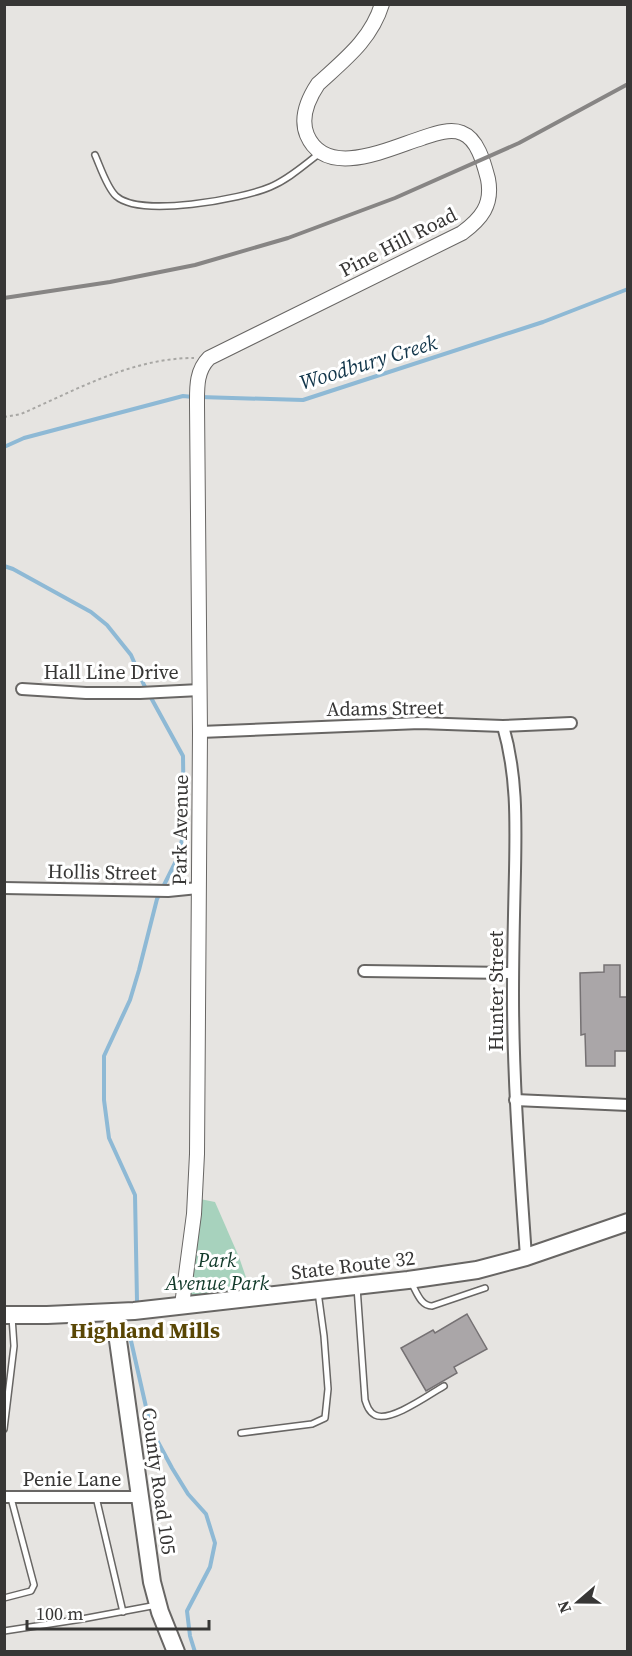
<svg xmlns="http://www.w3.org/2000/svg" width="632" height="1656" viewBox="0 0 632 1656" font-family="'Source Serif 4',serif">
<rect width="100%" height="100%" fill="#e6e4e1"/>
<path fill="#a7d2bd" d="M200,1199l15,3 24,55 12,35 -63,9z"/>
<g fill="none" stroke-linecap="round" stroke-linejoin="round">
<g stroke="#8eb9d5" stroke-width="4">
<path d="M200,397l103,3 240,-78 85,-33"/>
<path d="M4,447l20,-9 159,-42 10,1"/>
<path d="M4,566l9,3 78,43 16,13 24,30 13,30 39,71 1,76 -7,27 -20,40 -18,71 -9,30 -26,56v44l5,38 26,57 2,106"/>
<path d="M129,1332l22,97 21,39 16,26 18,20 9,29 -5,24 -23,44 3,25 5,16"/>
</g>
</g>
<g fill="#aaa6a8" stroke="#757173" stroke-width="1.5">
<path d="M604,965h16v32h7v54h-12v15h-29l-1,-32 -4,1 -1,-62 24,-1z"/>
<path d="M467,1314l20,35 -33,18 3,6 -31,18 -25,-43 32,-18 2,3z"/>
</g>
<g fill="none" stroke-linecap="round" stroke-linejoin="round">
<defs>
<g id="service">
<path d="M95,155c5,11 12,33 21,41 24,22 126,3 154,-9 19,-8 34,-22 50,-34"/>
<path d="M412,1284c5,9 9,22 20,22l53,-18"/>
<path d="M357,1287l8,113c2,6 4,12 10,15 15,8 55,-21 69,-29"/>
<path d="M4,1429l10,-83 -2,-29"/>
<path d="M241,1433l71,-9 13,-6 3,-29 -4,-53 -6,-44"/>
<path d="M96,1497l27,115"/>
<path d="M4,1598l27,-7 3,-6 -23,-87"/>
<path d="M4,1631l78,-12 75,-14"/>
</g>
<g id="minor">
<path d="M22,689l64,4h54l60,-3"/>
<path d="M503,726c14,48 13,95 12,145 -1,41 -2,82 -2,123 0,88 7,176 13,263"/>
<path d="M200,732l220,-9 83,3 68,-3"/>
<path d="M4,888l164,3 30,-3"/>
<path d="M364,971l149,2"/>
<path d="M515,1100l113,5"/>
<path d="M4,1497h136"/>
</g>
<path id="tertiary" d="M182,1305l12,-91 3,-60 3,-422 -3,-327c0,-17 -1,-34 12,-47l253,-125c19,-14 31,-28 26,-54 -4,-15 -10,-40 -26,-46 -12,-5 -28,1 -40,5 -32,10 -96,42 -115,-3 -7,-17 1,-36 11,-51 26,-24 53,-44 64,-80"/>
<g id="secondary">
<path d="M114,1312l38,270 8,30 16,40"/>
<path d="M4,1315h43l87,-4 274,-31 69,-10 49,-13 102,-35"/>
</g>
</defs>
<use href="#service" stroke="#686664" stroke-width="8"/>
<use href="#minor" stroke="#686664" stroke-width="14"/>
<use href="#tertiary" stroke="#686664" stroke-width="16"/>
<use href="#secondary" stroke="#686664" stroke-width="20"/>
<path stroke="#a8a7a4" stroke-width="2" stroke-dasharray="3 3" stroke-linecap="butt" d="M4,417l17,-3c55,-24 111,-56 173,-56"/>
<use href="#service" stroke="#fff" stroke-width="5"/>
<use href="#minor" stroke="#fff" stroke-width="10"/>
<use href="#tertiary" stroke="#fff" stroke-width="14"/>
<use href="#secondary" stroke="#fff" stroke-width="16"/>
<path stroke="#878584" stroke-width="4" d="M4,298l106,-16 85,-17 93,-27 107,-40 124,-55 109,-59"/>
</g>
<g text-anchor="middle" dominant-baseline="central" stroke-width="6" stroke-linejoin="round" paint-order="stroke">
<g font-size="20" fill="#373635" stroke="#fff">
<text transform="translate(398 242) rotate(-27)">Pine Hill Road</text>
<text x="111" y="672">Hall Line Drive</text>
<text transform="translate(385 708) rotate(-1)">Adams Street</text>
<text transform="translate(180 830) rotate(-89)">Park Avenue</text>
<text transform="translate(102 872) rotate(1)">Hollis Street</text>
<text transform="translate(496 991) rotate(-90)">Hunter Street</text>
<text transform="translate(353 1265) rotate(-7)">State Route 32</text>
<text x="72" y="1479">Penie Lane</text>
<text transform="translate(159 1481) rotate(82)">County Road 105</text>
</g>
<g font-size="20" font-style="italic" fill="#103929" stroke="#fff">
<text x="217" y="1260">Park<tspan x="217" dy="23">Avenue Park</tspan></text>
</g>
<g font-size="21" font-style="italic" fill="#11354a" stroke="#fff">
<text transform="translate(368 362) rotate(-17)">Woodbury Creek</text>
</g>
<g font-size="22" font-weight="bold" fill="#594604" stroke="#fff">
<text x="145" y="1330">Highland Mills</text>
</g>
</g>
<rect width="632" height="1656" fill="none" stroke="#373635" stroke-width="12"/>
<g transform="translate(578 1602) rotate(250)" stroke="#ffffff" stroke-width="4.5" paint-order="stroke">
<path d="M0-4.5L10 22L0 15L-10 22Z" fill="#373635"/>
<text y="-9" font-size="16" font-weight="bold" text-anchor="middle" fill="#373635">N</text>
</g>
<path d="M27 1620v9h182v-9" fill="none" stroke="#373635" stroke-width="3"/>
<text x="36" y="1620" font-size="18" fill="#373635" stroke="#ffffff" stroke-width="4.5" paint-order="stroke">100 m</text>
</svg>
